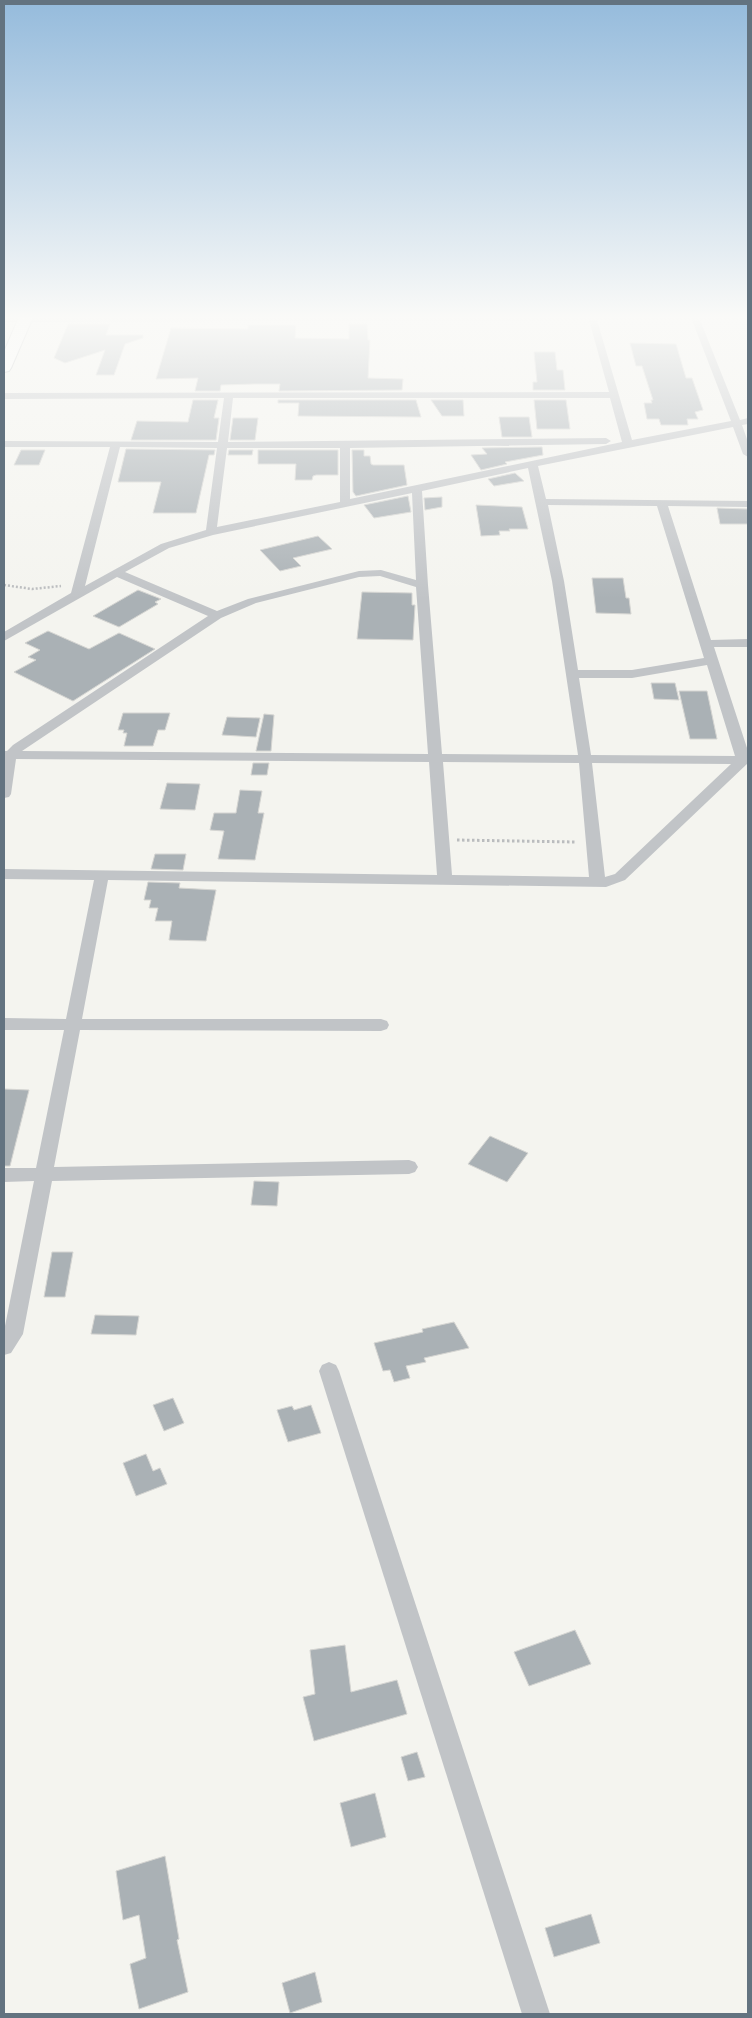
<svg xmlns="http://www.w3.org/2000/svg" width="752" height="2018" viewBox="0 0 752 2018" font-family="'Archivo Narrow',sans-serif">
<rect width="100%" height="100%" fill="#f4f4ef"/>
<g fill="#aab1b5" stroke="#d5d5d2">
<path d="M68,324h42l-4,11h37v3l-18,6 -11,31h-18l9,-25 -40,13 -11,-5z"/>
<path d="M349,324h18l1,16h2l-2,38 35,1 -1,11 -123,1 1,-7h-26l-33,1 -1,6h-25l3,-13 -42,1 15,-51 77,1v-4h48l-1,13 54,1z"/>
<path d="M630,343l46,1 10,34h6l11,32 -8,2 3,7h-11l1,6h-27l-2,-6h-12l-3,-16h8l-1,-3h2l-11,-34h-6z"/>
<path d="M534,352h21l2,18h6l2,20h-32v-8h4z"/>
<path d="M193,400h25l-4,18h5l-3,22h-85l6,-19 51,1z"/>
<path d="M278,400h138l5,17 -123,-1 1,-13h-21z"/>
<path d="M431,400h32l1,16h-22z"/>
<path d="M534,400h32l4,29h-33z"/>
<path d="M499,417h30l3,20h-30z"/>
<path d="M233,418h25l-3,22h-25z"/>
<path d="M542,447l1,8 -38,7 2,2 -26,6 -10,-15 16,-1 -5,-6z"/>
<path d="M126,449l89,1 -1,5h-5l-13,58h-43l8,-31h-43z"/>
<path d="M21,450h24l-6,15h-25z"/>
<path d="M229,450h24l-1,5h-24z"/>
<path d="M258,450h80v25h-22l-3,1 -1,4h-17l1,-16h-38z"/>
<path d="M352,450h12v6h6l1,8 2,1h31l3,20 -51,11 -3,-4z"/>
<path d="M515,473l9,8 -30,5 -6,-7z"/>
<path d="M408,496l3,16 -37,6 -10,-13z"/>
<path d="M442,497v10l-17,3 -1,-12z"/>
<path d="M476,505l46,2 6,22h-19l1,2h-11l1,4 -19,1z"/>
<path d="M717,508l31,1v15h-28z"/>
<path d="M318,536l14,13 -39,9 8,8 -21,5 -20,-21z"/>
<path d="M592,578h31l3,20h3l2,16 -35,-1z"/>
<path d="M138,590l23,9 -6,3 3,2 -39,23 -26,-11z"/>
<path d="M362,592l50,1v12h3l-2,35 -56,-1z"/>
<path d="M48,631l41,18 30,-16 36,16 -82,52 -59,-29 22,-12 -8,-3 12,-7 -15,-7z"/>
<path d="M651,683h24l4,17 -25,-1z"/>
<path d="M679,691h28l10,48h-27z"/>
<path d="M123,713h47l-5,17h-7l-5,16h-29l3,-13h-4l1,-3h-6z"/>
<path d="M264,714l10,1 -3,36h-15z"/>
<path d="M227,717l33,1 -4,19 -34,-2z"/>
<path d="M253,763h16l-2,12h-16z"/>
<path d="M167,783l33,1 -5,26 -35,-1z"/>
<path d="M240,790l22,1 -4,22h6l-9,47 -37,-1 6,-28 -14,-1 4,-17h22z"/>
<path d="M155,854h31l-3,16 -32,-1z"/>
<path d="M148,882l32,1 -1,5 37,2 -10,51 -37,-1 3,-19h-17l3,-13h-9l2,-8h-7z"/>
<path d="M4,1089l25,1 -19,76h-6z"/>
<path d="M490,1136l38,17 -21,29 -39,-18z"/>
<path d="M254,1181l25,1 -2,24 -26,-1z"/>
<path d="M52,1252h21l-8,45h-21z"/>
<path d="M95,1315l44,1 -3,19 -45,-1z"/>
<path d="M454,1322l15,26 -45,10 2,4 -20,4 4,12 -16,4 -4,-12 -7,1 -9,-28 49,-11 -1,-3z"/>
<path d="M173,1398l11,25 -20,8 -11,-26z"/>
<path d="M311,1405l10,28 -33,9 -11,-32 15,-4 2,4z"/>
<path d="M146,1454l7,17 7,-3 7,16 -31,12 -13,-33z"/>
<path d="M575,1630l16,34 -62,22 -15,-34z"/>
<path d="M345,1645l6,47 46,-12 10,34 -93,27 -11,-44 12,-3 -5,-44z"/>
<path d="M417,1752l8,25 -17,4 -7,-24z"/>
<path d="M375,1793l11,44 -35,10 -11,-44z"/>
<path d="M165,1856l14,83 -2,1 11,52 -49,17 -9,-45 16,-6 -7,-43 -16,5 -7,-49z"/>
<path d="M591,1914l9,29 -46,14 -9,-29z"/>
<path d="M315,1972l7,30 -32,11 -8,-30z"/>
</g>
<g fill="none" stroke-linecap="round" stroke-linejoin="round">
<defs>
<path id="primary" d="M19,317h14l-22,51 -2,3 -5,1v-20z"/>
</defs>
<use href="#primary" stroke="#b4b7bb" stroke-width="2"/>
<path stroke="#babcbe" stroke-width="2.5" stroke-dasharray="2 2" stroke-linecap="butt" d="M4,585l28,4 29,-3"/>
<path stroke="#babcbe" stroke-width="3" stroke-dasharray="2.5 2.5" stroke-linecap="butt" d="M457,840l119,2"/>
<g fill="#c1c4c7" fill-rule="evenodd">
<path d="M4,317h744v3h-48l40,100 8,-2v6l-6,1 6,17v15l-5,-3 -10,-27 -195,39 8,33 202,2v6l-80,-1 43,134 37,-1v8h-34l34,104v12l-123,117 -19,7 -498,-7 -26,139h299l6,2 2,4 -2,4 -6,2 -301,-1 -26,137 355,-7 6,2 3,5 -3,5 -6,2 -357,7 -29,153 -12,19 -7,2v-24l30,-150 -30,1v-14h32l28,-138h-60v-12l62,1 28,-139 -90,-1v-10l433,6 -8,-113 -413,-3 -5,35 -2,3 -5,1v-47h3l6,-6 195,-129 -91,-39 -113,64v-9l67,-39 39,-146h-106v-6l214,1 6,-44 -220,1v-6l605,-1 -20,-72 -585,2zM597,320h95l39,101 -99,19zM233,398h377l12,44 -272,57v-51l256,-4 5,-3 -5,-3 -378,4zM120,447l97,1 -11,82 -45,14 -76,42zM227,448h113v54l-123,25zM528,468l24,113 26,174 -136,-1 -14,-169 -6,-94zM412,493l4,87 -35,-10 -22,1 -111,28 -31,12 -92,-39 44,-24 44,-13zM548,505l109,1 47,152 -72,12h-54l-14,-89zM380,576l36,11 12,167 -406,-3 199,-133 35,-15 103,-26zM707,665l28,91 -144,-1 -12,-77h53zM443,762l136,1 10,114 -137,-2zM592,763l139,1 -116,110 -10,3z"/>
<path d="M329,1362l7,3 3,6 211,643h-28l-203,-643 3,-6z"/>
</g>
<use href="#primary" fill="#fff" fill-rule="evenodd"/>
</g>
<linearGradient id="sky" x2="0" y2="1"><stop stop-color="#95bbdc"/><stop offset="0.53" stop-color="#fafaf8"/><stop offset="1" stop-color="#fafaf8" stop-opacity="0"/></linearGradient>
<rect width="752" height="599" fill="url(#sky)"/>
<rect width="752" height="2018" fill="none" stroke="#637380" stroke-width="10"/>
</svg>
